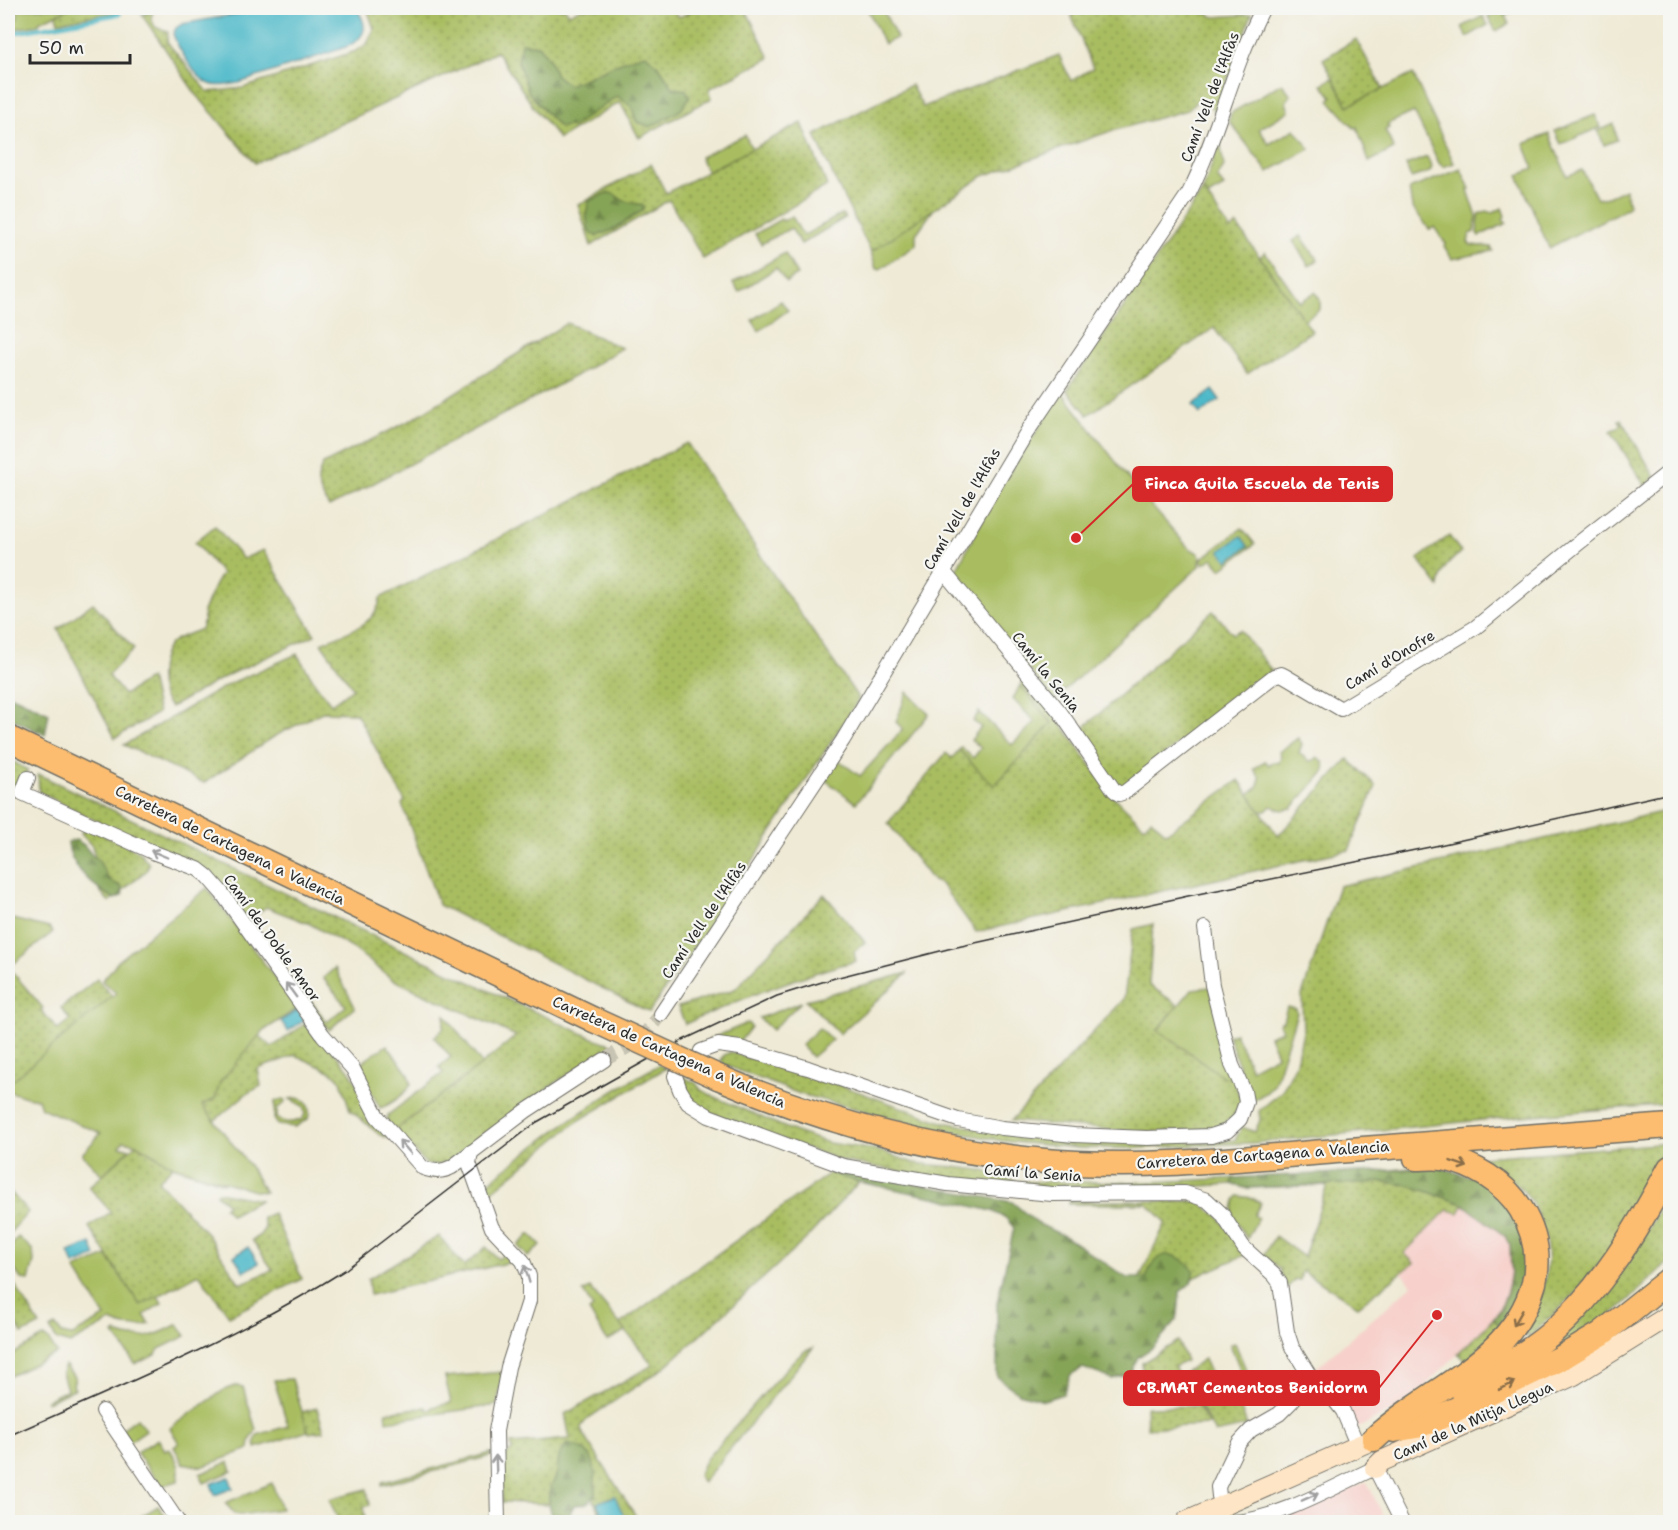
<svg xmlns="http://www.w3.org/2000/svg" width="1678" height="1530" viewBox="0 0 1678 1530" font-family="'Shantell Sans',sans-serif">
<defs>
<pattern id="grass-dots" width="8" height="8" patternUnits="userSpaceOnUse" patternTransform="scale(1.5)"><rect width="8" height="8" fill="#a9bd61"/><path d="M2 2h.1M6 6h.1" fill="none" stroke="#8a9a50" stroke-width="1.8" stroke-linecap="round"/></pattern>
<pattern id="forest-firs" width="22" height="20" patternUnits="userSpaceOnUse" patternTransform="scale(1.5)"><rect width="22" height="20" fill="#86a457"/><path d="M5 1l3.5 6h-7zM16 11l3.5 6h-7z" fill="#6e8648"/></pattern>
</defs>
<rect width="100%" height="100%" fill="#f6f6f2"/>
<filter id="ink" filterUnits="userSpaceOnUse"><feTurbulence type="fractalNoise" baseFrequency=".0167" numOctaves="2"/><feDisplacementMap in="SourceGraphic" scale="12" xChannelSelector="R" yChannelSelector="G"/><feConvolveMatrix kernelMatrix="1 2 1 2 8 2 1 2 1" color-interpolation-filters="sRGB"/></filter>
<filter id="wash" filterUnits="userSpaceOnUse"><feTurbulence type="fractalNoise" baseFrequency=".008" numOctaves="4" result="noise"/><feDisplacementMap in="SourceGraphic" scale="24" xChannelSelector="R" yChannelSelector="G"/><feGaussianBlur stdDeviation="1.35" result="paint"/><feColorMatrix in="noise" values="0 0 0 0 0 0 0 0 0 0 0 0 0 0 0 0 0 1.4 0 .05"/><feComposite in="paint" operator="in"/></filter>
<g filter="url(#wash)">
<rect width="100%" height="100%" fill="#efead5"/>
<g fill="#f7d0cb">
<path d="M1463,1204l30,22 13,11 4,9 1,27 -4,20 -7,18 -13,15 -74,71 -23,15 -32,16 -10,-18 -35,-39 99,-86 -10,-12 12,-10 -10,-9 43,-44z"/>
<path d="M1367,1482l19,40h-101l3,-5z"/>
</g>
<g fill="url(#grass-dots)" stroke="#6a7446" stroke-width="1.5">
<path d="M70,8h55l2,2 -69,12 -2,-8z"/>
<path d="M367,8h198l4,6 12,-6h93l5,9 18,-9h48l25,50 -61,31 3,9 -73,40 -19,-36 -61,37 -27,-34 -35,-53 -242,111 -60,-70 -53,-78 11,-4 -2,7 4,9 13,5 -1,10 41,50 35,-4 113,-37 11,-7 7,-15z"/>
<path d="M1084,8h108l23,9 37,-3 -36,97 -17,-12 -12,11 -82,23 -122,43 -112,76 -35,-70 -21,-47 96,-50 12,22 136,-52 12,26 22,-13 -22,-53z"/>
<path d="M1356,39l27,50 -35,17 -25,-47z"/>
<path d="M802,123l25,63 -124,73 -34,-59 -78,46 -13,-41 73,-41 15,29z"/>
<path d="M1203,190l27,40 7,-5 75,106 -65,43 -33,-46 -126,87 -21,-25z"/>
<path d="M567,323l55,25 -43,26 -250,133c-10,-18 -16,-23 -6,-43l88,-44z"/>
<path d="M1621,419l34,58 -10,9 -34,-55 11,-6 -3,-5z"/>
<path d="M687,443l81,124 91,132 -130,198 -80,115 -210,-107 -37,-101 3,-3 -49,-88 -34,-1 -47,24 -71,47 -80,-38 105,-61 68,-30 18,29 16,21 22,-16 -32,-45c22,-10 57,-17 59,-45z"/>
<path d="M215,526l28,33 20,-9 52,85 -87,40 -57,32c-16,-12 -14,-50 0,-64 7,-6 21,-10 30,-14l3,-9 -1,-9c6,-11 11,-29 19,-37l-27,-32z"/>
<path d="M1449,536l12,16c-14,12 -19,16 -22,35l-21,-28z"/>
<path d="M93,603l41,46 -26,26 16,20 26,-17 8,35 -43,25 -57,-109z"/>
<path d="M1213,611l20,23 7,-4 32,41 -152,118 -41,-57z"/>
<path d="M1026,678l19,23 68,95 31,30 7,-7 15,14 73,-53 39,56 70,-77 28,27 -27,64 -373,82 -35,-48 -8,-3 -45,-58 58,-70 6,5 7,-8 35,35 58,-62 -32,-38z"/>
<path d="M8,759l20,11 -13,22 -7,-7z"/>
<path d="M38,774l410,198 140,64 25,9 -61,40 -105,77 -8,3h-12l-32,-35 87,-66 34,-28 -124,-57 -38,-30 -44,-25 -44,-17 -20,15 -28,-40 -179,-90z"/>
<path d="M1670,810v294l-148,12 -269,27 -119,5h-54l-77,-7 -85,-16 -118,-31 -76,-29 -3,-5 2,-4 7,-4 104,31 105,38 36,7 220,14 40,-2 7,-13 13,5 5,-12 -1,-9 23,-20 13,-25 8,-34 -1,-37 37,-109z"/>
<path d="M85,827l54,24 10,13 -3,7 -37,31 -28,-34 14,-12 -3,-10 -11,-12z"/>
<path d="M824,894l41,48 -11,10 2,9c-59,15 -115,38 -171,63l-7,-17 57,-18z"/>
<path d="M192,901l53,38 53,69 -35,23 -3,5 12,11 36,-25 41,48 39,68 -8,-3 -30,-25 -9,-29 -9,-9 -37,-17 -37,14 3,17 -15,8 -32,27 -15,-19 -73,-147z"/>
<path d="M1153,924l-4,61 29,20 -20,25 75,47 8,23 -3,10 -7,9 -12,7 -24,4 -34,2 -36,-1 -114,-10 113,-122 9,-70z"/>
<path d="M9,968l34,40 -2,2 17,20 12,-10 -9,-12 36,-29 16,18 -56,45 -24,56 -25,-7v-122z"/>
<path d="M908,973l-69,61 -33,-34 12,-3z"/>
<path d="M659,1065l7,3 -91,55 -86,71 -3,-10c55,-44 110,-86 173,-119z"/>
<path d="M681,1076l15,7 5,7 16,8 81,35 31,10 48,7 37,13 67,7 38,12h131l206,-9 78,-7 75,38 10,100 -52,58 -9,-9c29,-27 49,-40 53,-83 1,-10 2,-22 -4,-31 -10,-14 -30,-25 -43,-35l-5,9 -12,-3 -43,43 10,10 -56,43 -56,-35 -2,9 -5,-1 -8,9 -8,-20 -16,-12 12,-20 29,21 23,-72 -82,3 -13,-4 -75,5h-94l-120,-10 -101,-18 -129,-46 -26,-20z"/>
<path d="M224,1134l25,31 -25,18 -51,-17 -15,15 48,51 34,52 33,-14 -21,-30 8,-5 5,-7 -3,-10 11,-5 29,66 -73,37 -30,-42 -59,32 -51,-79 22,-15 -22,-25 47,-43 33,20z"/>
<path d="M1669,1143l-51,96 -42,54 -48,45 -2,-4c17,-43 32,-75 12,-119 -6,-13 -10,-21 -21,-30 -9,-9 -31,-19 -35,-28z"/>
<path d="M830,1173l29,9 -54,58 -141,128 -77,51 -6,8 1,5 57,89 -36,1 -11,-26 -43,8 -47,-2 -1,-46 11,-5 -1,-7 59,-5 -5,-25 88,-49 -33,-41z"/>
<path d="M8,1189l20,23 -20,23z"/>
<path d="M1670,1190v71l-50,47 -41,31 -36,14 40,-36 47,-57z"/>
<path d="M218,1192l42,8 -29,15 -7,-8 4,-3 -12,-10z"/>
<path d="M1069,1201h129l21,16 26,38 -85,38 -21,-14 27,-57 -19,-18h-78z"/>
<path d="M439,1236l25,30 22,-19 12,12 8,-6 9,8 -145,34 -2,-16z"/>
<path d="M14,1284l26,41 -18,9 -9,-15 -5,2v-33z"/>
<path d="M1178,1341l8,20 -12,6 4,7 -35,2 -1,-13z"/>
<path d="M1204,1359l20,47 14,-6 9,26 -32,7 -33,-59z"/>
<path d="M1198,1406l11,19 -62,3 -1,-21z"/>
<path d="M317,1408l7,23 -15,2 -7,-21z"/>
<path d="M367,1489l3,16 -7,2 3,15h-27l-10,-23z"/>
</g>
<g fill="url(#forest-firs)" stroke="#586841" stroke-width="1.5">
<path d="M521,43l17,2 11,14 7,16 12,10c27,-9 50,-25 78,-31l14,14 13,20 13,2 4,7 -9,13 -31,17 -14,-6 -4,-14 -15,-11 -44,30 -14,1 -30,-34 -11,-31z"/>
<path d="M607,193c8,0 9,3 15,7 6,3 15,3 22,6l-2,5 -28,18 -17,7 -8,-5 -3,-16 3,-14z"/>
<path d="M8,694l41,19 -4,22 -37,-18z"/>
<path d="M76,840l8,5 8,10 7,6 10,19 13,7 1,8 -8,4c-20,-11 -46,-32 -47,-57z"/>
<path d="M1434,1166l45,13 30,25 16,26 3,46 -25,52 -10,-9 7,-8 7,-18 4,-20 -1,-27 -4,-9 -43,-33 -55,-19 -22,-3 -141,6 -13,-4 1,-6 169,-8z"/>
<path d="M836,1169l176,33 25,21 31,15 59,40h19c12,-29 26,-30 48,-8l-3,13 -11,9 -2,23 -3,7 -23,26 -14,9 -8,17 -18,5 -29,-11 -12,6 -8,20 -19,6 -25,-7 -22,-16v-74l17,-75 -8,-10 -14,-7 -54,-13 -79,-16 -29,-9z"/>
<path d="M567,1444c33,7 27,24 28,52l-9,8 -12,1 -6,13 -13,4c-5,-9 -8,-23 -5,-33 1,-4 5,-8 6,-13 4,-13 -1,-20 11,-32z"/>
</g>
<g fill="#a9bd61" stroke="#6a7446" stroke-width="1.5">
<path d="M35,8h35l-31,14v3l-31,5v-11l10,-1 -1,-7z"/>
<path d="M867,8h15l15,30 -13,6z"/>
<path d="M1499,8h13l2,3 -9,5 4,8 -13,7 -8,-14 13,-5z"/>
<path d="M1483,16l5,9 -21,12 -5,-10z"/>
<path d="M1413,74l41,89 -11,4 -4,-4 -25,-51 -27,12 2,4 -4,2 9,19 -25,13 -12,-35 -3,1 -25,-28 3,-3 -10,-13 11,-6 15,28z"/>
<path d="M1282,83l9,12 -5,7 3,9 -30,18 10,15 26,-15 15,20 -42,23 -39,-51 2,-8z"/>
<path d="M1595,115l6,12 -40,17 -6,-13z"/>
<path d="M1614,124l3,16 -13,5 -6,-14z"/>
<path d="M1549,134l18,42 15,-6 15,29 11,-2 17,-8 4,16 -2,3 -78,40 -31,-73 16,-6 -10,-25z"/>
<path d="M745,135l7,14 -45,22 -7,-14z"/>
<path d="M1220,141l4,26 -7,10 7,10 -16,9 -5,-6z"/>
<path d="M1427,157l5,10 -2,5 -19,6 -5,-13z"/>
<path d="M1461,169l9,20 -2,1 9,27 -3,15 -4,2 -2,8 3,3 20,2 2,4 -41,8 -8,-13 2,-2 -12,-17 -4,3 -18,-23 -3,-18z"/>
<path d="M1502,208l3,8 -2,4 4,3 -28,13 -2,-3 2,-19 8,-3 6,2z"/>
<path d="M934,209l-18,25v11l-36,24h-4l-5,-17z"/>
<path d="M842,214l3,4 -44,26 -10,-16 -30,16 -6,-10 26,-15 2,2 9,-5 11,20z"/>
<path d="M1301,236l17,24 -9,6 -16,-25z"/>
<path d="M1265,252l35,50 15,-10 5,7v10l-16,11 -44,-63z"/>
<path d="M785,253l12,22 -11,7 -10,-14 -37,24 -6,-9z"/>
<path d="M781,301l7,9 -29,21 -7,-11z"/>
<path d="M1062,392l77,100 49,55 10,6 3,6 41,-31 13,16 -34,25 -8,-11 -9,6 -3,-4 -2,2 2,3 -147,135 -101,-124 44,-84z"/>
<path d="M1020,685l32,38 -58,63 -35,-36 2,-3 12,11 8,-10 -10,-8 10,-13 -8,-6 6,-9 33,33 23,-23 -22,-23z"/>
<path d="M907,692l22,22 -73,89 -32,-24 13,-20 23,17 43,-47 -7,-7z"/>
<path d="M1298,738l4,6 -3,9 10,8 5,-1 3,-3 7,6 1,8 -33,37 -10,2 -11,-4 -5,5h-6l-11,-17 8,-6 3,-10 -6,-9 11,-8 4,4 5,-3 5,1 2,-7 -2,-4z"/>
<path d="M207,888l91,120 -35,23 -43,51 -5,17 -13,6 47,60 16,27 -11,-1 -81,-25 -37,-22 -12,-3 -4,5 10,3 -28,26 -20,-21 19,-21 -60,-25 -3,-9 -12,-2 -18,-6v-7l108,-91 -14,-12 18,-22z"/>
<path d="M8,918l41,10 4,4 -40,32 -5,-11z"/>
<path d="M335,968l20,39 -26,23 -3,-5 -4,4 -18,-26 5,-5 18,24 19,-16 -23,-28z"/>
<path d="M1210,987l23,90 -8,1 -67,-48 34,-41z"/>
<path d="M801,1002l-29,28 -13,-12z"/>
<path d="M1287,1007l9,2 1,4 -23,72 -7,7 -13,8 -8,-14 -18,-51 7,-2 16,36 26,-14 -8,-19 13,-5 -3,-8 4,-2z"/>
<path d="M445,1015l37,49 -87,66 -8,-9 1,-6 55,-42 -4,-6 12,-10 -17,-20 9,-8z"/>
<path d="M748,1023l3,4 -13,17 -28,-5z"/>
<path d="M819,1028l13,12 -20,17 -11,-12z"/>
<path d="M387,1045l22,30 2,8c-3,10 -21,22 -31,25l-23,-42z"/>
<path d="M296,1098c12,1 15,11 12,21l-13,8 -17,-2 -4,-6 1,-18 9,-2 1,4 -8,6v9c8,6 17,5 25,1l3,-5 -2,-8 -13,-7z"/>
<path d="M1238,1196l14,2 9,5 -7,12 4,3 -11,21 -15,-25 3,-14z"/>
<path d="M530,1234l11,11 -13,12 -10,-11z"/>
<path d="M18,1237l15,13 1,12 -5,18 -8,-1c-13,-20 -20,-21 -3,-42z"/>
<path d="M107,1256l33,49 18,-9 4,7 -18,12 6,9c-15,4 -25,4 -39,-3l-41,23 -13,-4 -7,-11 6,-3 6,8 9,2 34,-19 -30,-48z"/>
<path d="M590,1288l36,43 -19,10 -18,-30 4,-3 -10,-16z"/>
<path d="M178,1324l8,12 -27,13 -3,6 -21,9 -21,-30 2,-1c24,9 41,3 62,-9z"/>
<path d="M43,1337l5,2 9,14 -49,24v-20z"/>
<path d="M1235,1343l17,41 -5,2 -17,-42z"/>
<path d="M813,1348l-110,134 -5,-6 8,-17 84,-95 15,-13z"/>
<path d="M65,1365l10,13 -2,7 2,4 -28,13 -1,-2 21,-10 -5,-17z"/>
<path d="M503,1372l-6,33 -110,16 -1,-9 40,-5 1,3 5,-1v-2l19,-4 -6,-26z"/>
<path d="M292,1379l16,52 -52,17 -1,-6 2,-7 31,-9 -14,-46z"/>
<path d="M235,1386l8,1 13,43 -6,11 -1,8 -47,18 -19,-4 -9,-16 5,-4 -9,-15 54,-38z"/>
<path d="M137,1418l9,12 -17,12 -7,-13z"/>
<path d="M158,1439l7,11 4,-2c8,12 12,18 9,33l-17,5 -25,-34z"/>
<path d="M491,1453v3l-109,29v-3z"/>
<path d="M229,1462l3,9 -28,12 -4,-9z"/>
<path d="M272,1483l9,26 -41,6 -5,-1 -10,-11z"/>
<path d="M158,1506l11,16h-37z"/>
</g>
<g fill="#4db9c9" stroke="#3c727a" stroke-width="1.5">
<path d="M270,8h86c13,18 11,29 -10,39l-107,36c-8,1 -20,5 -29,1 -14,-5 -32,-36 -37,-50l3,-6 6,-4z"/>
<path d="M1213,390l7,10 -20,14 -7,-9z"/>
<path d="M1241,536l7,10 -20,15 -8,-10z"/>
<path d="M298,1010l7,10 -17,11 -7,-10z"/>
<path d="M91,1243l5,13 -22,9 -5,-13z"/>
<path d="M248,1247l11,16 -15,9 -10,-16z"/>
<path d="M229,1477l4,11 -18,7 -4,-11z"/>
<path d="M615,1496l11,26h-20l-9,-19z"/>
</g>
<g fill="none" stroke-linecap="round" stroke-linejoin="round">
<g stroke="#4db9c9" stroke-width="4">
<path d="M139,11l18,-3"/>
<path d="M8,34l112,-20"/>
</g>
</g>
</g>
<g filter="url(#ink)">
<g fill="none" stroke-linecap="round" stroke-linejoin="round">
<path stroke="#c8c4b3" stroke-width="14" stroke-dasharray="14 7" stroke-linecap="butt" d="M604,1060l36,-20 21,-26"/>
<defs>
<g id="street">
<path d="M944,572l116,140 54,78 5,4 6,-2 149,-116 7,-2 4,2 56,33 135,-82 104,-85 90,-71"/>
<path d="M28,778l-6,15 133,60 43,16 9,7 15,17 101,142 30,34 24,47 46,52c11,4 19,4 29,-1l74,-56 78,-51"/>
<path d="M661,1014l182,-274 184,-308 162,-239c30,-60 43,-126 74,-185"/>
<path d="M701,1051l17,-6 22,3 68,20 150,52 44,8 72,7 73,3 64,-2 16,-5 13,-12 6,-17 -2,-11 -12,-26 -20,-80 -7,-57"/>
<path d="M675,1076l5,14 8,13 21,13 134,50 105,18 104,10 133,-1 22,7 15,14 22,34 30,27 6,8 7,49 5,15 19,31 21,19 11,14 15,36"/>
<path d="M471,1152l-2,11 23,65 31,33 6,15v25l-21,66 -12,64 2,91"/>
<path d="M103,1411l75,111"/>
<path d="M1224,1506l-5,-10 -1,-9 21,-44 12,-13 28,-16 13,-13 19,-23"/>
<path d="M1235,1522c46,-4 98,-35 140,-54l27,54"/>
</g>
<g id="secondary">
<path d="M1375,1468l7,-7 192,-86 96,-60"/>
<path d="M1186,1522l188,-83"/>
</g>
<g id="highway">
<path d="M8,738l586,282"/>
<path d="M718,1077c104,44 214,74 327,84 97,8 195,-2 291,-10 112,-8 223,-17 334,-25"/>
<path d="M1463,1391c29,-18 60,-34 86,-56 53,-45 88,-106 121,-167"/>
<path d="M1394,1430l22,-4 18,-6 127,-62 40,-24 69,-55"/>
<path d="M1374,1439c54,-51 139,-77 160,-156 6,-26 1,-51 -13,-74 -16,-26 -47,-45 -78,-51 -8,-1 -18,0 -27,0"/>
</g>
</defs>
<use href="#street" stroke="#706e66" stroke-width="16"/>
<use href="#secondary" stroke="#706e66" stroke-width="22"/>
<use href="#highway" stroke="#706e66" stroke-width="27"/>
<use href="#street" stroke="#fff" stroke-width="14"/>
<use href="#secondary" stroke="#fee5c5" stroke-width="20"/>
<use href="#highway" stroke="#fcbd6f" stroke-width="24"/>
<path stroke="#2b2b2b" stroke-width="1.5" d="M8,1436c115,-51 230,-98 337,-166l192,-148 144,-81 96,-45 58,-18 113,-29 240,-53 247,-50 235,-53"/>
<defs>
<path id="highway-bridge" d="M594,1020l124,57"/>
</defs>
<use href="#highway-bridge" stroke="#706e66" stroke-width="27" stroke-linecap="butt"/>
<use href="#highway-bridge" stroke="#fcbd6f" stroke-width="24"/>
</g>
<defs><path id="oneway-shaft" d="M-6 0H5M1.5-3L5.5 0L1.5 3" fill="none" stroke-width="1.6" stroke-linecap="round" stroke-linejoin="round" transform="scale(1.5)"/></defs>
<g stroke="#a0a0a0">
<use href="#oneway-shaft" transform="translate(159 854) rotate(-157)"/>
<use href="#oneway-shaft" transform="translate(291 990) rotate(-126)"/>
<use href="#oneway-shaft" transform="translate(405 1147) rotate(-131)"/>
<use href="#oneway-shaft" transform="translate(527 1274) rotate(-106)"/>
<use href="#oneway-shaft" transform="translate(496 1464) rotate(-92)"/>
<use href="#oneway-shaft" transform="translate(1310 1497) rotate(-24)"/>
</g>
<g stroke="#896d4a">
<use href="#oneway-shaft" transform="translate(1459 1164) rotate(19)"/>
<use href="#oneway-shaft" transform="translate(1518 1318) rotate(120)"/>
<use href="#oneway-shaft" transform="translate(1507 1386) rotate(-26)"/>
</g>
</g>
<g text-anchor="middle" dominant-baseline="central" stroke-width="4.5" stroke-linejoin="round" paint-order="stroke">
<g font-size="15" fill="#2b2b2b" stroke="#f6f6f2">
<text transform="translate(1210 97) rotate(-69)">Camí Vell de l'Alfàs</text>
<text transform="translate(962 509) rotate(-60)">Camí Vell de l'Alfàs</text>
<text transform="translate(1390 660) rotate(-31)">Camí d'Onofre</text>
<text transform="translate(1046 672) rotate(51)">Camí la Senia</text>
<text transform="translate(230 845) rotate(26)">Carretera de Cartagena a Valencia</text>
<text transform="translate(704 920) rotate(-56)">Camí Vell de l'Alfàs</text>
<text transform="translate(272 938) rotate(54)">Camí del Doble Amor</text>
<text transform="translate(669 1052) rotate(24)">Carretera de Cartagena a Valencia</text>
<text transform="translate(1263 1155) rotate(-4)">Carretera de Cartagena a Valencia</text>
<text transform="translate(1033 1173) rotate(4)">Camí la Senia</text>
<text transform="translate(1473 1421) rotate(-24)">Camí de la Mitja Llegua</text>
</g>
</g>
<path fill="none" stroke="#d62828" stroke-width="2" d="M1076 538L1133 484M1437 1315L1379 1388"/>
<g fill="#d62828" stroke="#f6f6f2" stroke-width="2">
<circle cx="1076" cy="538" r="6"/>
<circle cx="1437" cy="1315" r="6"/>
</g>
<g fill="#d62828" stroke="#d62828" stroke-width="2">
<rect x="1133" y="467" width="259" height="34" rx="6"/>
<rect x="1124" y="1371" width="255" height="34" rx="6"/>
</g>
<g font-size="16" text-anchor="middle" font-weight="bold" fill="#fff">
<text x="1262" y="489">Finca Guila Escuela de Tenis</text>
<text x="1252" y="1393">CB.MAT Cementos Benidorm</text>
</g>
<rect width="1678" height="1530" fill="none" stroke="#f6f6f2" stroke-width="30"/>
<path d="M30 54v9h100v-9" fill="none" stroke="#2b2b2b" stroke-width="3"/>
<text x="39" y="54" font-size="18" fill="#2b2b2b" stroke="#f6f6f2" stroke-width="4.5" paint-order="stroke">50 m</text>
</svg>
